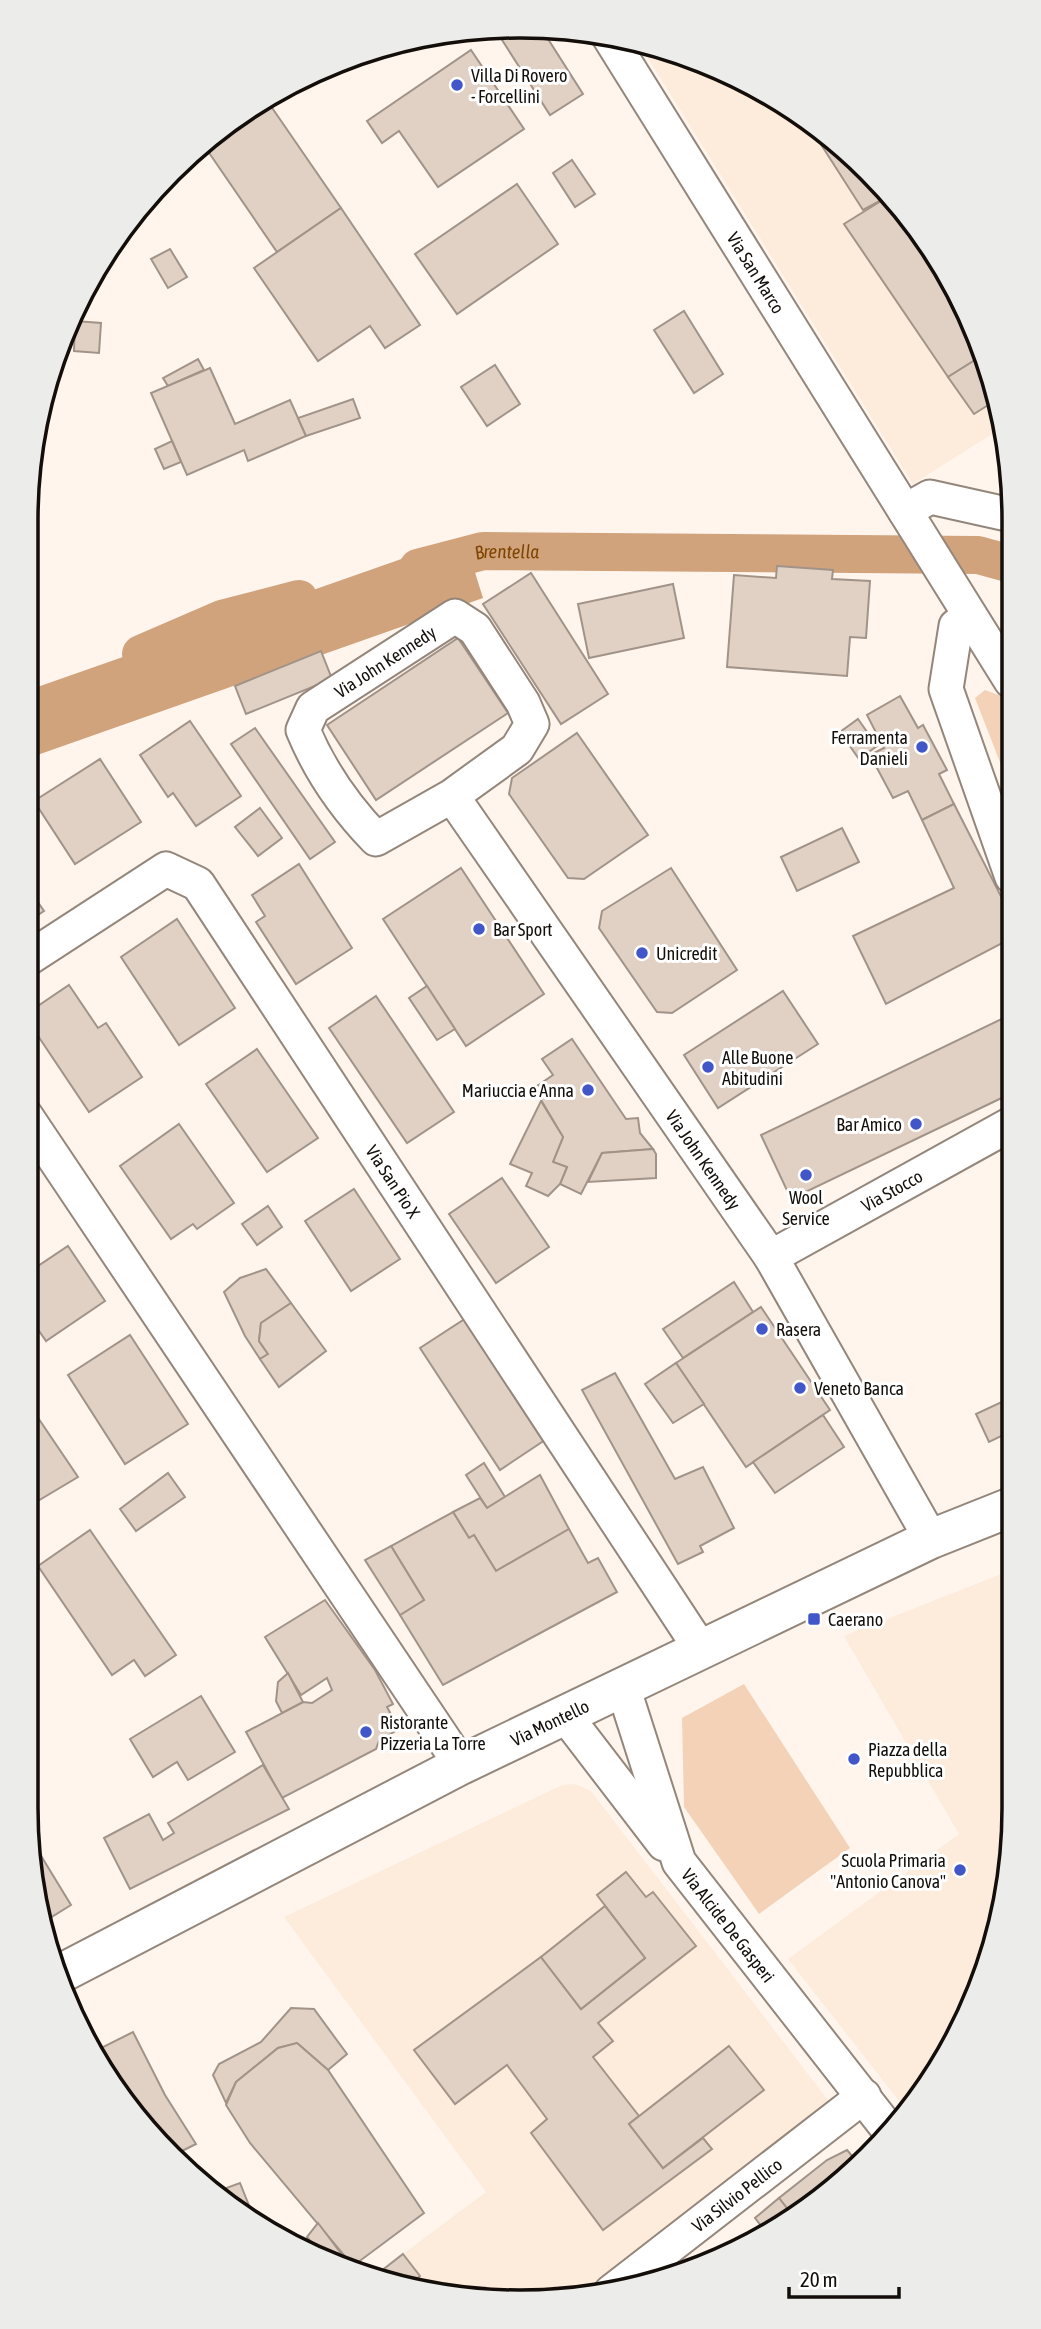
<svg xmlns="http://www.w3.org/2000/svg" width="1041" height="2329" viewBox="0 0 1041 2329" font-family="'Asap Condensed',sans-serif">
<rect width="100%" height="100%" fill="#fff5ed"/>
<g fill="#fdebdc">
<path d="M638,42l71,22 112,64 91,91 65,112 26,96 -90,57z"/>
<path d="M1014,1569l1,240 -10,96 -28,92 -70,114 -119,-152 171,-125 -115,-198z"/>
<path d="M575,1784l16,7 240,313 -245,194 -162,-5 -17,-6 13,-11 -17,-22 83,-62 -202,-275 278,-132z"/>
</g>
<g fill="#f3d2b8">
<path d="M985,690l19,7 7,12 1,84 -37,-95z"/>
<path d="M744,1684l106,164 -91,66 -75,-107 -2,-89z"/>
</g>
<path fill="#d1a37d" d="M464,537l19,61 -457,161v-68z"/>
<g fill="none" stroke-linecap="round" stroke-linejoin="round">
<g stroke="#d1a37d" stroke-width="38">
<path id="s1" d="M418,568l65,-17 495,4 33,9"/>
<path d="M141,654l81,-35 77,-20"/>
</g>
</g>
<g fill="#e1d1c5" stroke="#a29388" stroke-width="2">
<path d="M520,26l21,2 42,66 -33,21 -55,-86z"/>
<path d="M471,50l53,79 -86,58 -39,-56 -17,12 -15,-22z"/>
<path d="M266,99l75,109 -64,44 -74,-108 43,-34z"/>
<path d="M804,118l17,10 68,68 -26,14z"/>
<path d="M572,160l23,34 -20,13 -22,-34z"/>
<path d="M517,184l41,60 -101,70 -42,-60z"/>
<path d="M889,196l23,23 65,112 6,24 -35,22 -104,-153z"/>
<path d="M341,208l79,117 -35,23 -15,-22 -52,35 -64,-93z"/>
<path d="M170,249l17,28 -19,11 -17,-29z"/>
<path d="M684,311l39,63 -29,19 -40,-63z"/>
<path d="M75,321l26,2 -2,30 -25,-2z"/>
<path d="M983,355l13,45 -22,14 -26,-37z"/>
<path d="M198,359l6,11 -36,16 -5,-8z"/>
<path d="M495,365l25,39 -33,22 -26,-39z"/>
<path d="M210,368l25,56 55,-24 16,36 -58,25 -4,-11 -57,25 -36,-82z"/>
<path d="M353,399l7,19 -54,18 -8,-18z"/>
<path d="M172,441l9,21 -17,7 -9,-20z"/>
<path d="M777,566l56,4 -1,9 38,2 -4,57 -16,-1 -3,39 -120,-9 7,-92 42,3z"/>
<path d="M531,573l77,121 -47,30 -78,-120z"/>
<path d="M673,584l11,54 -95,20 -11,-54z"/>
<path d="M458,638l50,75 -132,87 -49,-75z"/>
<path d="M321,651l11,28 -86,35 -11,-28z"/>
<path d="M900,696l18,32 5,-3 24,45 -8,4 15,30 -32,16 -14,-29 -15,7 -23,-43 14,-7 -17,-33z"/>
<path d="M858,719l19,27 -18,13 -19,-27z"/>
<path d="M190,721l51,75 -45,30 -23,-33 -5,4 -28,-42z"/>
<path d="M255,728l80,114 -25,17 -79,-115z"/>
<path d="M577,733l71,102 -64,44 -16,-1 -59,-84 3,-16z"/>
<path d="M100,759l41,63 -66,42 -41,-63z"/>
<path d="M954,804l58,114v20l-126,66 -33,-68 101,-48 -32,-68z"/>
<path d="M260,808l22,30 -24,18 -23,-29z"/>
<path d="M842,828l17,34 -62,29 -16,-34z"/>
<path d="M299,864l53,84 -56,36 -40,-62 9,-6 -13,-21z"/>
<path d="M461,868l83,126 -78,52 -83,-127z"/>
<path d="M671,868l66,102 -65,43 -15,-1 -58,-84 3,-17z"/>
<path d="M26,885l18,26 -18,12z"/>
<path d="M177,919l58,89 -56,37 -58,-88z"/>
<path d="M69,985l29,43 8,-5 36,54 -53,35 -63,-94v-4z"/>
<path d="M427,986l28,43 -18,11 -28,-42z"/>
<path d="M783,991l35,53 -100,64 -34,-53z"/>
<path d="M376,996l78,116 -47,31 -78,-115z"/>
<path d="M1012,1014v79l-221,106 -30,-64z"/>
<path d="M572,1039l54,80 12,-1 2,15 13,16 -51,4 -21,41 -21,-10 7,-17 -14,-5 10,-25 -29,-49 19,-13 -11,-16z"/>
<path d="M257,1049l61,89 -51,34 -61,-88z"/>
<path d="M541,1101l22,36 -10,25 14,5 -7,17 -12,12 -22,-10 6,-13 -22,-9z"/>
<path d="M179,1124l55,79 -37,26 -4,-5 -22,15 -51,-73z"/>
<path d="M653,1149l3,5v24l-68,4 14,-29z"/>
<path d="M502,1178l47,69 -53,36 -47,-69z"/>
<path d="M354,1189l46,70 -49,32 -46,-70z"/>
<path d="M268,1206l14,21 -25,18 -15,-21z"/>
<path d="M68,1246l37,55 -59,40 -20,-29v-38z"/>
<path d="M266,1269l25,34 -30,20 -2,18 9,13 -8,5 -15,-23 -21,-44 16,-14z"/>
<path d="M734,1282l19,30 -70,46 -20,-29z"/>
<path d="M291,1303l35,48 -47,36 -19,-28 8,-5 -9,-13 2,-18z"/>
<path d="M761,1307l69,103 -84,57 -70,-104z"/>
<path d="M474,1313l80,121 -54,36 -80,-122z"/>
<path d="M130,1335l58,89 -63,40 -57,-89z"/>
<path d="M676,1363l28,41 -31,19 -28,-39z"/>
<path d="M615,1373l60,106 28,-12 31,61 -34,18 3,6 -25,12 -96,-174z"/>
<path d="M1008,1399l5,11 1,20 -25,12 -13,-28z"/>
<path d="M26,1400l52,77 -52,31z"/>
<path d="M823,1415l21,32 -69,46 -22,-31z"/>
<path d="M484,1463l21,34 -18,11 -21,-33z"/>
<path d="M168,1473l17,24 -49,34 -16,-22z"/>
<path d="M540,1475l29,54 -73,42 -22,-36 -5,3 -16,-26 27,-14 7,10z"/>
<path d="M453,1512l16,26 5,-3 22,36 73,-42 19,34 10,-5 19,34 -174,93 -43,-70 24,-15 -33,-54z"/>
<path d="M90,1530l86,125 -31,21 -11,-16 -22,15 -74,-109z"/>
<path d="M391,1546l33,54 -24,15 -35,-55z"/>
<path d="M325,1600l50,70 18,34 -6,3 12,22 -20,12 -3,8 -94,49 -36,-66 57,-30 9,1 20,-13 -5,-12 -26,17 -36,-58z"/>
<path d="M288,1673l15,29 -21,11 -6,-12 2,-19z"/>
<path d="M201,1696l34,56 -47,28 -11,-18 -24,15 -23,-38z"/>
<path d="M263,1765l26,44 -159,80 -26,-51 45,-24 14,26 11,-7 -6,-10z"/>
<path d="M32,1841l39,64 -26,16z"/>
<path d="M626,1872l20,25 7,-5 43,54 -98,77 15,18 -20,16 46,59 -10,8 34,44 40,-30 9,11 -109,81 -72,-97 16,-14 -40,-54 -52,39 -41,-54 127,-93 40,52 64,-51 -48,-63z"/>
<path d="M605,1906l40,52 -64,51 -40,-52z"/>
<path d="M291,2008l23,1 33,45 -19,16 -31,-27 -19,5 -42,34 -10,21 -13,-28 6,-11 42,-22z"/>
<path d="M133,2032l32,63 31,49 -22,11 -25,-21 -58,-81z"/>
<path d="M297,2043l31,27 96,143 -71,53 -103,-123 -24,-38 10,-23 42,-34z"/>
<path d="M729,2046l35,44 -101,78 -34,-44z"/>
<path d="M847,2150l11,13 -65,53 -14,-18 48,-38z"/>
<path d="M240,2183l16,40 -38,-32z"/>
<path d="M779,2198l14,18 -24,20 -14,-18z"/>
<path d="M318,2223l28,37 -3,3 -22,-9 -14,-17z"/>
<path d="M403,2254l17,22 -13,11 -31,-12z"/>
</g>
<g fill="none" stroke-linecap="round" stroke-linejoin="round">
<defs>
<g id="street">
<path id="s2" d="M608,35l403,646"/>
<path d="M905,511l25,-14 81,18"/>
<path d="M969,616l-13,10 -10,63 66,188"/>
<path id="s3" d="M452,796l-76,43c-31,-32 -56,-68 -73,-109l10,-22 142,-92 20,13 48,74 9,21 -15,25 -65,47 319,461 160,282"/>
<path id="s4" d="M26,960l140,-91 32,15 502,764"/>
<path d="M26,1116l435,649"/>
<path id="s5" d="M771,1257l242,-134"/>
<path id="s6" d="M623,1687l56,175 213,272"/>
<path d="M565,1715l99,129"/>
<path id="s7" d="M611,2292l253,-196"/>
</g>
<g id="secondary">
<path id="s8" d="M56,1976l405,-211 470,-226 83,-33"/>
</g>
</defs>
<use href="#street" stroke="#94867a" stroke-width="37"/>
<use href="#secondary" stroke="#94867a" stroke-width="42"/>
<use href="#street" stroke="#fff" stroke-width="33"/>
<use href="#secondary" stroke="#fff" stroke-width="38"/>
</g>
<g fill="#4056c9" stroke="#fff" stroke-width="2.5">
<circle cx="457" cy="85" r="7"/>
<circle cx="922" cy="747" r="7"/>
<circle cx="479" cy="929" r="7"/>
<circle cx="642" cy="953" r="7"/>
<circle cx="708" cy="1067" r="7"/>
<circle cx="588" cy="1090" r="7"/>
<circle cx="916" cy="1124" r="7"/>
<circle cx="806" cy="1175" r="7"/>
<circle cx="762" cy="1329" r="7"/>
<circle cx="800" cy="1388" r="7"/>
<rect x="807" y="1612" width="14" height="14" rx="3.5"/>
<circle cx="366" cy="1732" r="7"/>
<circle cx="854" cy="1759" r="7"/>
<circle cx="960" cy="1870" r="7"/>
</g>
<g text-anchor="middle" dominant-baseline="central" stroke-width="6" stroke-linejoin="round" paint-order="stroke">
<g font-size="18" fill="#130e0a" stroke="#fff" text-anchor="start">
<text x="471" y="75">Villa Di Rovero<tspan x="471" dy="21">- Forcellini</tspan></text>
<text x="908" y="737" text-anchor="end">Ferramenta<tspan x="908" dy="21">Danieli</tspan></text>
<text x="493" y="929">Bar Sport</text>
<text x="656" y="953">Unicredit</text>
<text x="722" y="1057">Alle Buone<tspan x="722" dy="21">Abitudini</tspan></text>
<text x="574" y="1090" text-anchor="end">Mariuccia e Anna</text>
<text x="902" y="1124" text-anchor="end">Bar Amico</text>
<text x="806" y="1197" text-anchor="middle">Wool<tspan x="806" dy="21">Service</tspan></text>
<text x="776" y="1329">Rasera</text>
<text x="814" y="1388">Veneto Banca</text>
<text x="828" y="1619">Caerano</text>
<text x="380" y="1722">Ristorante<tspan x="380" dy="21">Pizzeria La Torre</tspan></text>
<text x="868" y="1749">Piazza della<tspan x="868" dy="21">Repubblica</tspan></text>
<text x="946" y="1860" text-anchor="end">Scuola Primaria<tspan x="946" dy="21">"Antonio Canova"</tspan></text>
</g>
<g font-size="18" fill="#130e0a" stroke="#fff">
<text stroke="none"><textPath href="#s2" startOffset="280">Via San Marco</textPath></text>
<text stroke="none"><textPath href="#s3" startOffset="329">Via John Kennedy</textPath></text>
<text stroke="none"><textPath href="#s3" startOffset="1099">Via John Kennedy</textPath></text>
<text stroke="none"><textPath href="#s4" startOffset="558">Via San Pio X</textPath></text>
<text stroke="none"><textPath href="#s5" startOffset="138">Via Stocco</textPath></text>
<text stroke="none"><textPath href="#s8" startOffset="555">Via Montello</textPath></text>
<text stroke="none"><textPath href="#s6" startOffset="264">Via Alcide De Gasperi</textPath></text>
<text stroke="none"><textPath href="#s7" startOffset="159">Via Silvio Pellico</textPath></text>
</g>
<g font-size="19" font-style="italic" fill="#7f4500" stroke="#fff">
<text stroke="none"><textPath href="#s1" startOffset="91">Brentella</textPath></text>
</g>
</g>
<path d="M0 0H1041V2329H0ZM520 38H520A482 482 0 0 1 1002 520V1808A482 482 0 0 1 520 2290H520A482 482 0 0 1 38 1808V520A482 482 0 0 1 520 38Z" fill="#ececeb" fill-rule="evenodd"/>
<path fill="none" stroke="#130e0a" stroke-width="3.5" d="M520 38H520A482 482 0 0 1 1002 520V1808A482 482 0 0 1 520 2290H520A482 482 0 0 1 38 1808V520A482 482 0 0 1 520 38Z"/>
<path d="M789 2287v10h110v-10" fill="none" stroke="#130e0a" stroke-width="3.5"/>
<text x="800" y="2287" font-size="21" fill="#130e0a" stroke="#ffffff" stroke-width="5" paint-order="stroke">20 m</text>
</svg>
